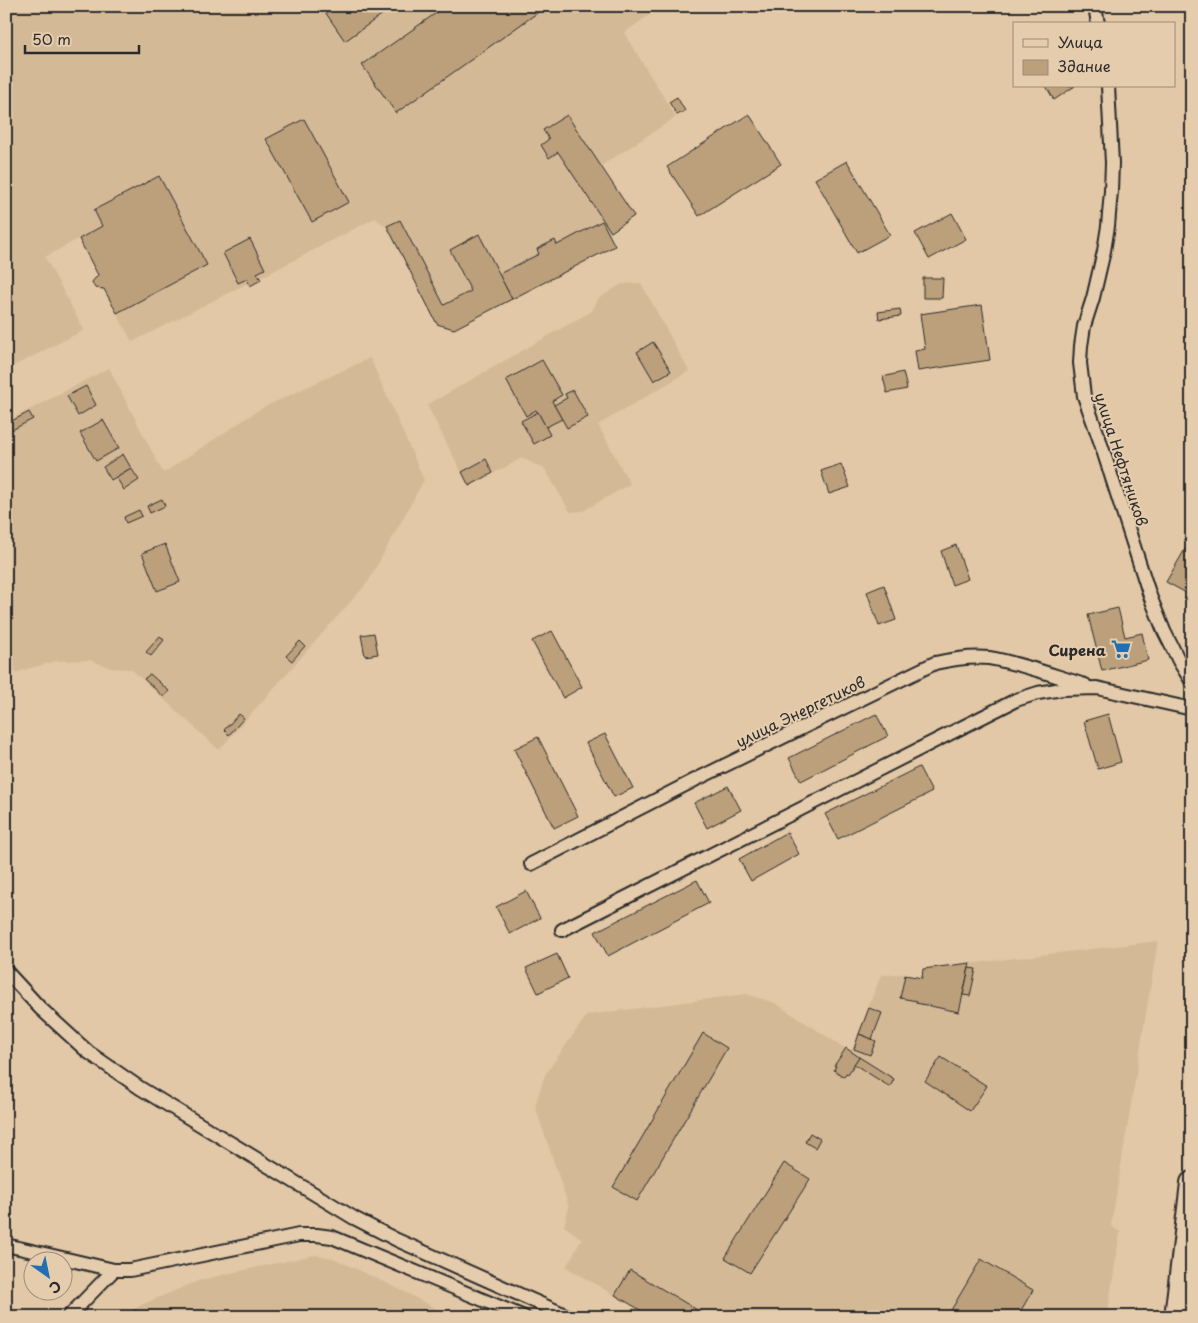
<svg xmlns="http://www.w3.org/2000/svg" width="1198" height="1323" viewBox="0 0 1198 1323" font-family="'Playpen Sans',sans-serif">
<rect width="100%" height="100%" fill="#e2c8a6"/>
<filter id="ink" filterUnits="userSpaceOnUse"><feTurbulence type="fractalNoise" baseFrequency=".02" numOctaves="2"/><feDisplacementMap in="SourceGraphic" scale="10" xChannelSelector="R" yChannelSelector="G"/><feConvolveMatrix kernelMatrix="1 2 1 2 8 2 1 2 1" color-interpolation-filters="sRGB"/></filter>
<g filter="url(#ink)">
<g fill="#d4b997">
<path d="M6,6h656l-38,27 52,84 -75,49 33,50 -25,18 6,12 -161,83 -17,-5 -50,-97 -12,-9 -115,60 1,2 -11,6 -2,-3 -116,59 -28,-53 -9,-1 -3,-6 6,-7 -20,-36 -33,18 39,73 -78,40z"/>
<path d="M641,283l48,88 -91,54 32,59 -47,27 -13,1 -25,-43 -23,-11 -53,29 -42,-82 165,-94 7,-13 23,-14z"/>
<path d="M370,358l54,122 -56,102 -149,168 -88,-81 -20,-1 -21,-8 -34,1 -50,14v-253l103,-54 54,105 99,-65z"/>
<path d="M1158,941l-47,285 9,6 -13,85h-455l-86,-50 16,-28 -18,-13 5,-19 -34,-101 10,-31 42,-60 159,-21 29,9 76,49 30,-77 20,-1 20,4 3,-9z"/>
<path d="M314,1255l19,3 72,34 46,25h-327l17,-12 57,-24 24,-6z"/>
</g>
<g fill="#bca07c" stroke="#2b2b2b">
<path d="M321,6h73l-49,35z"/>
<path d="M446,6h101l-151,107 -34,-48z"/>
<path d="M1046,86h29l-21,14z"/>
<path d="M677,97l8,14 -8,4 -8,-13z"/>
<path d="M749,114l32,50 -82,52 -32,-49z"/>
<path d="M567,115l67,101 -23,16 -53,-80 -9,6 -8,-13 8,-6 -6,-9z"/>
<path d="M304,119l45,83 -37,20 -46,-83z"/>
<path d="M847,161l43,74 -33,18 -42,-74z"/>
<path d="M159,176l48,89 -90,48 -13,-24 -9,-1 -3,-6 6,-7 -19,-36 23,-13 -8,-16z"/>
<path d="M952,213l14,26 -37,20 -14,-26z"/>
<path d="M400,220l44,85 27,-14 -21,-41 29,-16 33,65 -58,30 -17,-5 -50,-98z"/>
<path d="M602,221l13,25 -103,53 -13,-25 40,-20 -2,-5 18,-9 2,5z"/>
<path d="M250,239l15,30 -8,4 4,7 -11,6 -3,-7 -9,4 -15,-30z"/>
<path d="M923,278h20l-1,20h-19z"/>
<path d="M982,305l8,55 -72,11 -3,-20 10,-2 -5,-35z"/>
<path d="M900,309l1,7 -22,3 -1,-7z"/>
<path d="M653,342l18,29 -17,10 -17,-29z"/>
<path d="M542,360l20,35 -10,6 10,18 -16,8 -10,-17 -10,6 -20,-36z"/>
<path d="M903,372l4,17 -20,4 -4,-16z"/>
<path d="M86,386l10,19 -18,11 -11,-20z"/>
<path d="M573,390l15,27 -21,11 -13,-23 13,-7 -2,-4z"/>
<path d="M29,412l4,7 -27,14v-9z"/>
<path d="M538,412l12,23 -16,9 -13,-23z"/>
<path d="M103,420l16,28 -23,13 -16,-28z"/>
<path d="M123,454l8,14 -20,12 -8,-13z"/>
<path d="M486,459l7,14 -24,13 -7,-14z"/>
<path d="M841,464l9,23 -21,7 -8,-23z"/>
<path d="M131,468l8,12 -15,10 -8,-13z"/>
<path d="M162,499l3,7 -15,7 -3,-7z"/>
<path d="M139,510l3,6 -16,7 -2,-6z"/>
<path d="M165,544l15,38 -23,9 -15,-38z"/>
<path d="M1188,544l4,3v49l-26,-14z"/>
<path d="M956,545l12,34 -16,6 -11,-34z"/>
<path d="M884,585l12,35 -17,6 -12,-34z"/>
<path d="M1118,608l7,29 17,-4 6,27 -46,11 -14,-56z"/>
<path d="M552,631l30,56 -19,11 -31,-57z"/>
<path d="M374,633l4,21 -13,2 -4,-21z"/>
<path d="M160,636l4,4 -13,16 -5,-4z"/>
<path d="M300,641l5,5 -13,15 -6,-5z"/>
<path d="M150,674l19,17 -5,6 -20,-18z"/>
<path d="M239,714l5,4 -15,17 -5,-5z"/>
<path d="M876,714l12,22 -87,45 -12,-23z"/>
<path d="M1108,714l13,48 -23,7 -14,-48z"/>
<path d="M605,734l28,54 -19,9 -28,-54z"/>
<path d="M538,737l40,79 -24,12 -40,-79z"/>
<path d="M919,767l13,25 -94,47 -13,-25z"/>
<path d="M728,786l13,24 -34,18 -13,-25z"/>
<path d="M787,832l12,22 -48,27 -12,-22z"/>
<path d="M697,880l12,23 -101,53 -13,-24z"/>
<path d="M526,891l14,27 -30,16 -14,-27z"/>
<path d="M557,954l11,24 -30,15 -12,-25z"/>
<path d="M970,963l-11,49 -43,-9 1,-2 -17,-3 5,-23 17,3 1,-9z"/>
<path d="M969,968l7,1 -6,27 -7,-1z"/>
<path d="M869,1008l13,5 -10,26 -13,-5z"/>
<path d="M703,1033l24,15 -90,153 -24,-14z"/>
<path d="M859,1034l17,7 -6,14 -16,-6z"/>
<path d="M846,1048l13,9 -11,17 -2,-1 -2,4 -10,-7 2,-4h-2z"/>
<path d="M859,1057l35,22 -4,8 -36,-23z"/>
<path d="M941,1057l46,29 -17,25 -45,-30z"/>
<path d="M810,1133l10,6 -5,9 -10,-6z"/>
<path d="M784,1163l26,16 -60,94 -25,-15z"/>
<path d="M981,1259l52,31 -16,27h-70z"/>
<path d="M630,1270l79,47h-57l-37,-22z"/>
<path d="M134,1310l24,7h-26z"/>
</g>
<g fill="none" stroke-linecap="round" stroke-linejoin="round">
<defs>
<g id="street">
<path d="M1095,6l3,18"/>
<path d="M1108,86l4,77 -1,28 -3,35 -4,25 -11,47 -9,28 -3,20 -1,17 4,33 15,42 51,158 14,35 15,30 13,21"/>
<path d="M531,864l164,-84 240,-117c18,-4 36,-7 54,-5 30,5 66,18 96,27"/>
<path d="M562,930l454,-230 22,-7 24,-4 35,-1 95,21"/>
<path d="M6,971l34,37 48,44 52,36 214,130 43,22 173,77"/>
<path d="M6,1245l108,25h16l169,-35h18l15,2 192,80"/>
<path d="M68,1317l46,-47"/>
</g>
<path id="highway" d="M1176,1317l16,-134"/>
</defs>
<use href="#street" stroke="#2b2b2b" stroke-width="16"/>
<use href="#highway" stroke="#2b2b2b" stroke-width="26"/>
<use href="#street" stroke="#e5ccad" stroke-width="12"/>
<use href="#highway" stroke="#e5ccad" stroke-width="22"/>
</g>
</g>
<defs>
<symbol id="supermarket-bare" viewBox="-9 -9 18 18"><path d="M-6-5.5h2.5l.6 2H6L4.5 2H-2.5L-4.4-4H-6ZM-1.5 3.2a1.3 1.3 0 1 0 .1 0ZM3 3.2a1.3 1.3 0 1 0 .1 0Z" fill="#1f6fb2" stroke="#e5ccad" stroke-width="2.5" paint-order="stroke"/></symbol>
</defs>
<g fill-rule="evenodd">
<use href="#supermarket-bare" x="1107" y="635" width="28" height="28"/>
</g>
<g text-anchor="middle" dominant-baseline="central" stroke-width="4" stroke-linejoin="round" paint-order="stroke">
<g font-size="15" fill="#2b2b2b" stroke="#e5ccad">
<text transform="translate(1122 459) rotate(72)">улица Нефтяников</text>
<text transform="translate(800 711) rotate(-26)">улица Энергетиков</text>
</g>
<g font-size="15" font-weight="bold" fill="#2b2b2b" stroke="#e5ccad" text-anchor="end">
<text x="1106" y="649">Сирена</text>
</g>
</g>
<rect width="1198" height="1323" fill="none" stroke="#e5ccad" stroke-width="25"/>
<rect x="12" y="12" width="1173" height="1298" fill="none" stroke="#2b2b2b" stroke-width="2" filter="url(#ink)"/>
<rect x="1013" y="22" width="162" height="65" fill="#e5ccad" stroke="#9b8c79"/>
<rect x="1023" y="39" width="25" height="8" fill="#e5ccad" stroke="#9b8c79"/>
<text x="1058" y="48" font-size="15" fill="#2b2b2b">Улица</text>
<rect x="1023" y="60" width="25" height="15" fill="#bca07c" stroke="#9b8c79"/>
<text x="1058" y="72" font-size="15" fill="#2b2b2b">Здание</text>
<g transform="translate(48 1276) rotate(147)"><circle r="24" fill="#e5ccad" stroke="#9b8c79"/>
<path d="M0-4L9 19L0 12L-9 19Z" fill="#1f6fb2"/>
<text y="-8" font-size="14" font-weight="bold" text-anchor="middle" fill="#2b2b2b">С</text>
</g>
<path d="M25 45v8h114v-8" fill="none" stroke="#2b2b2b" stroke-width="2.5"/>
<text x="32" y="45" font-size="15" fill="#2b2b2b" stroke="#e5ccad" stroke-width="4" paint-order="stroke">50 m</text>
</svg>
